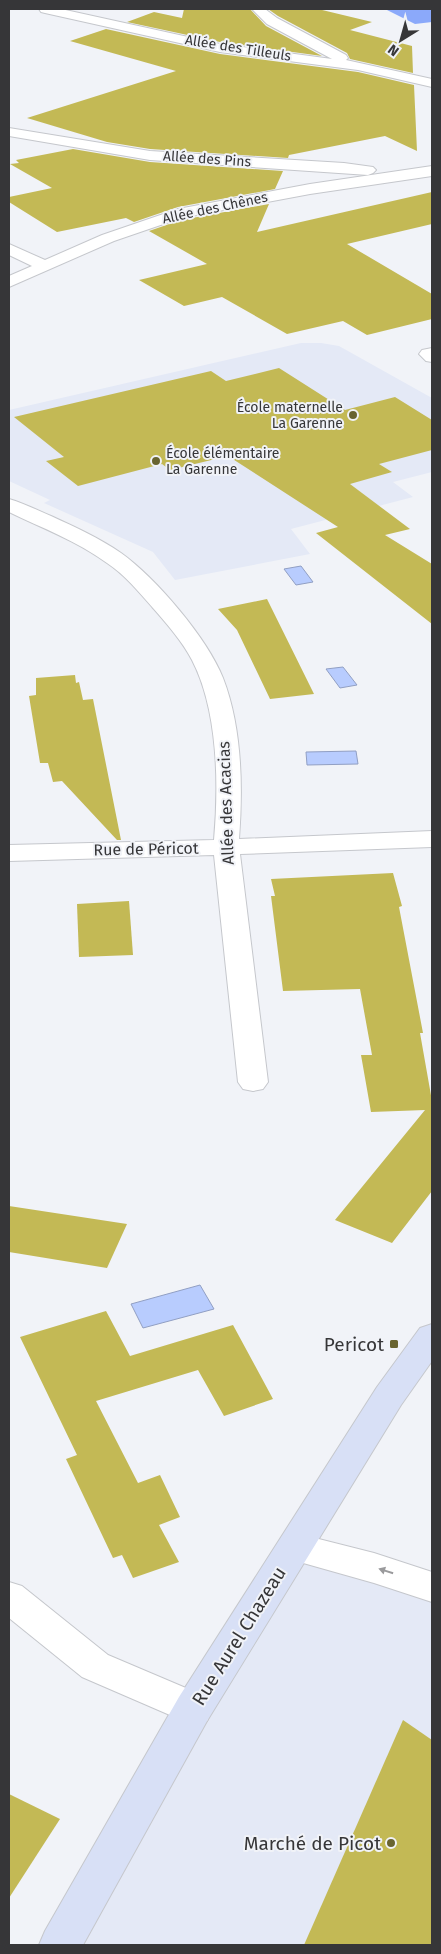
<svg xmlns="http://www.w3.org/2000/svg" width="441" height="1954" viewBox="0 0 441 1954" font-family="'Fira Sans',sans-serif">
<rect width="100%" height="100%" fill="#f1f3f8"/>
<g fill="#e4e9f6">
<path d="M301,343h20l18,3 93,52v74l-39,10 20,15 -122,32 19,25 -135,26 -22,-28 -109,-49 6,-3 -41,-19v-71z"/>
<path d="M295,1547l137,38v360h-387l72,-132z"/>
</g>
<path fill="#8ba9fa" d="M385,9h47v13l-17,2z"/>
<g fill="#b8ccfe" stroke="#919fc3">
<path d="M301,566l12,16 -17,3 -12,-16z"/>
<path d="M343,667l14,18 -17,3 -14,-19z"/>
<path d="M356,751l2,13 -51,1 -1,-13z"/>
<path d="M200,1285l14,24 -71,19 -12,-24z"/>
</g>
<g fill="#c3b955">
<path d="M184,9h66l16,17 56,30 -102,-14 -93,-20 27,-10 28,6z"/>
<path d="M268,9h50l54,13 -22,8 62,16 1,27 -63,-14 -3,-6 -69,-37z"/>
<path d="M106,29l114,25 138,18 56,13 3,66 -32,-15 -96,19 -1,3 -138,-9 -43,-7 -80,-24 149,-47 -106,-30z"/>
<path d="M73,149l77,13 133,9 -8,18 -97,18 -44,15 -8,-4 -69,14 -48,-30v-5l43,-9 -42,-24 9,-1 -3,-3z"/>
<path d="M432,192v32l-85,20 85,50v25l-65,16 -24,-14 -56,13 -65,-37 -38,9 -45,-26 68,-16 -58,-33 32,-11 88,-16 -12,28z"/>
<path d="M279,368l66,42 50,-13 37,23v30l-53,14 13,8 -42,12 60,45 -25,6 47,29v60l-116,-91 22,-6 -110,-71 -58,14 -8,-6 -84,22 -32,-25 18,-4 -50,-40 197,-46 15,10z"/>
<path d="M267,599l47,95 -44,5 -33,-69 -19,-21z"/>
<path d="M75,675l1,8 3,-1 4,18 10,-1 28,141h-4l-55,-59 -9,1 -5,-19h-8l-11,-67 7,-1v-17z"/>
<path d="M393,873l9,33 -3,1 24,126h-3l12,68v90l-40,52 -57,-23 90,-110 -54,2 -10,-57h11l-12,-66 -77,2 -12,-95h4l-4,-17z"/>
<path d="M129,901l4,54 -54,2 -2,-53z"/>
<path d="M9,1206l118,18 -20,44 -98,-16z"/>
<path d="M106,1311l24,45 103,-31 40,74 -49,17 -26,-46 -102,31 42,82 22,-8 20,42 -21,8 20,37 -46,16 -11,-23 -9,3 -47,-99 11,-4 -57,-118z"/>
<path d="M403,1720l29,20v205h-128z"/>
<path d="M9,1794l51,25 -51,79z"/>
</g>
<g fill="none" stroke-linecap="round" stroke-linejoin="round">
<defs>
<g id="street">
<path d="M39,9h22l159,35 112,15 -65,-35 -15,-15h13l12,9 69,37 2,3 -2,2 86,19v8l-74,-17 -138,-18 -175,-39 -4,-1z"/>
<path d="M9,128l141,23 194,12 29,4 3,3 -3,3 -5,2 -218,-15 -141,-24z"/>
<path d="M432,166v10l-122,18 -129,24 -67,23 -105,46v-11l23,-10 -23,-11v-11l36,16 57,-25 76,-26 132,-25z"/>
<path d="M432,348v14l-6,-1 -7,-7 3,-4z"/>
<path d="M9,499c14,4 28,11 42,17 24,11 48,22 70,37 35,25 86,85 102,125 19,49 20,109 16,161l193,-8v16l-192,7 28,228 -5,7 -10,2 -10,-2 -5,-7 -24,-227 -205,6v-16l205,-5c5,-56 4,-130 -22,-180 -10,-19 -25,-36 -39,-52 -14,-16 -28,-33 -46,-45 -30,-22 -65,-35 -98,-51z"/>
<path d="M295,1533l79,20 58,19v30l-58,-19 -92,-26 -5,-10 5,-10z"/>
<path d="M9,1582l13,4 86,69 99,42 5,12 -5,12 -14,4 -111,-48 -73,-59z"/>
</g>
<path id="secondary" d="M432,1324v37l-31,44 -194,316 -124,224h-44l6,-14 134,-234 198,-310 43,-59z"/>
</defs>
<use href="#street" stroke="#c5c7cc" stroke-width="2"/>
<use href="#secondary" stroke="#c5c7cc" stroke-width="2"/>
<use href="#street" fill="#fff" fill-rule="evenodd"/>
<use href="#secondary" fill="#d8e0f6" fill-rule="evenodd"/>
</g>
<defs><path id="oneway-solid" d="M-6-.8H1V-3.2L6.5 0L1 3.2V.8H-6Z" transform="scale(1.25)"/></defs>
<use fill="#9a9a9c" href="#oneway-solid" transform="translate(386 1571) rotate(-162)"/>
<g fill="#696430" stroke="#f1f3f8" stroke-width="2">
<circle cx="353" cy="415" r="5"/>
<circle cx="156" cy="461" r="5"/>
<rect x="389" y="1339" width="10" height="10" rx="2.5"/>
<circle cx="391" cy="1843" r="5"/>
</g>
<g text-anchor="middle" dominant-baseline="central" stroke-width="4" stroke-linejoin="round" paint-order="stroke">
<g font-size="14" fill="#363638" stroke="#f1f3f8">
<text transform="translate(238 48) rotate(9)">Allée des Tilleuls</text>
<text transform="translate(207 159) rotate(4)">Allée des Pins</text>
<text transform="translate(215 208) rotate(-12)">Allée des Chênes</text>
</g>
<g font-size="14" fill="#363638" stroke="#f1f3f8" text-anchor="end">
<text x="343" y="407">École maternelle<tspan x="343" dy="16">La Garenne</tspan></text>
<text x="166" y="453" text-anchor="start">École élémentaire<tspan x="166" dy="16">La Garenne</tspan></text>
</g>
<g font-size="16" fill="#363638" stroke="#f1f3f8">
<text transform="translate(226 803) rotate(-92)">Allée des Acacias</text>
<text transform="translate(146 849) rotate(-1)">Rue de Péricot</text>
</g>
<g font-size="19" fill="#363638" stroke="#f1f3f8" text-anchor="end">
<text x="384" y="1344">Pericot</text>
<text x="381" y="1843">Marché de Picot</text>
</g>
<g font-size="19" fill="#363638" stroke="#f1f3f8">
<text transform="translate(239 1636) rotate(-58)">Rue Aurel Chazeau</text>
</g>
</g>
<rect width="441" height="1954" fill="none" stroke="#363638" stroke-width="20"/>
<g transform="translate(401 40) rotate(217)" stroke="#f1f3f8" stroke-width="4" paint-order="stroke">
<path d="M0-4L9 19L0 12L-9 19Z" fill="#363638"/>
<text y="-8" font-size="14" font-weight="bold" text-anchor="middle" fill="#363638">N</text>
</g>
</svg>
